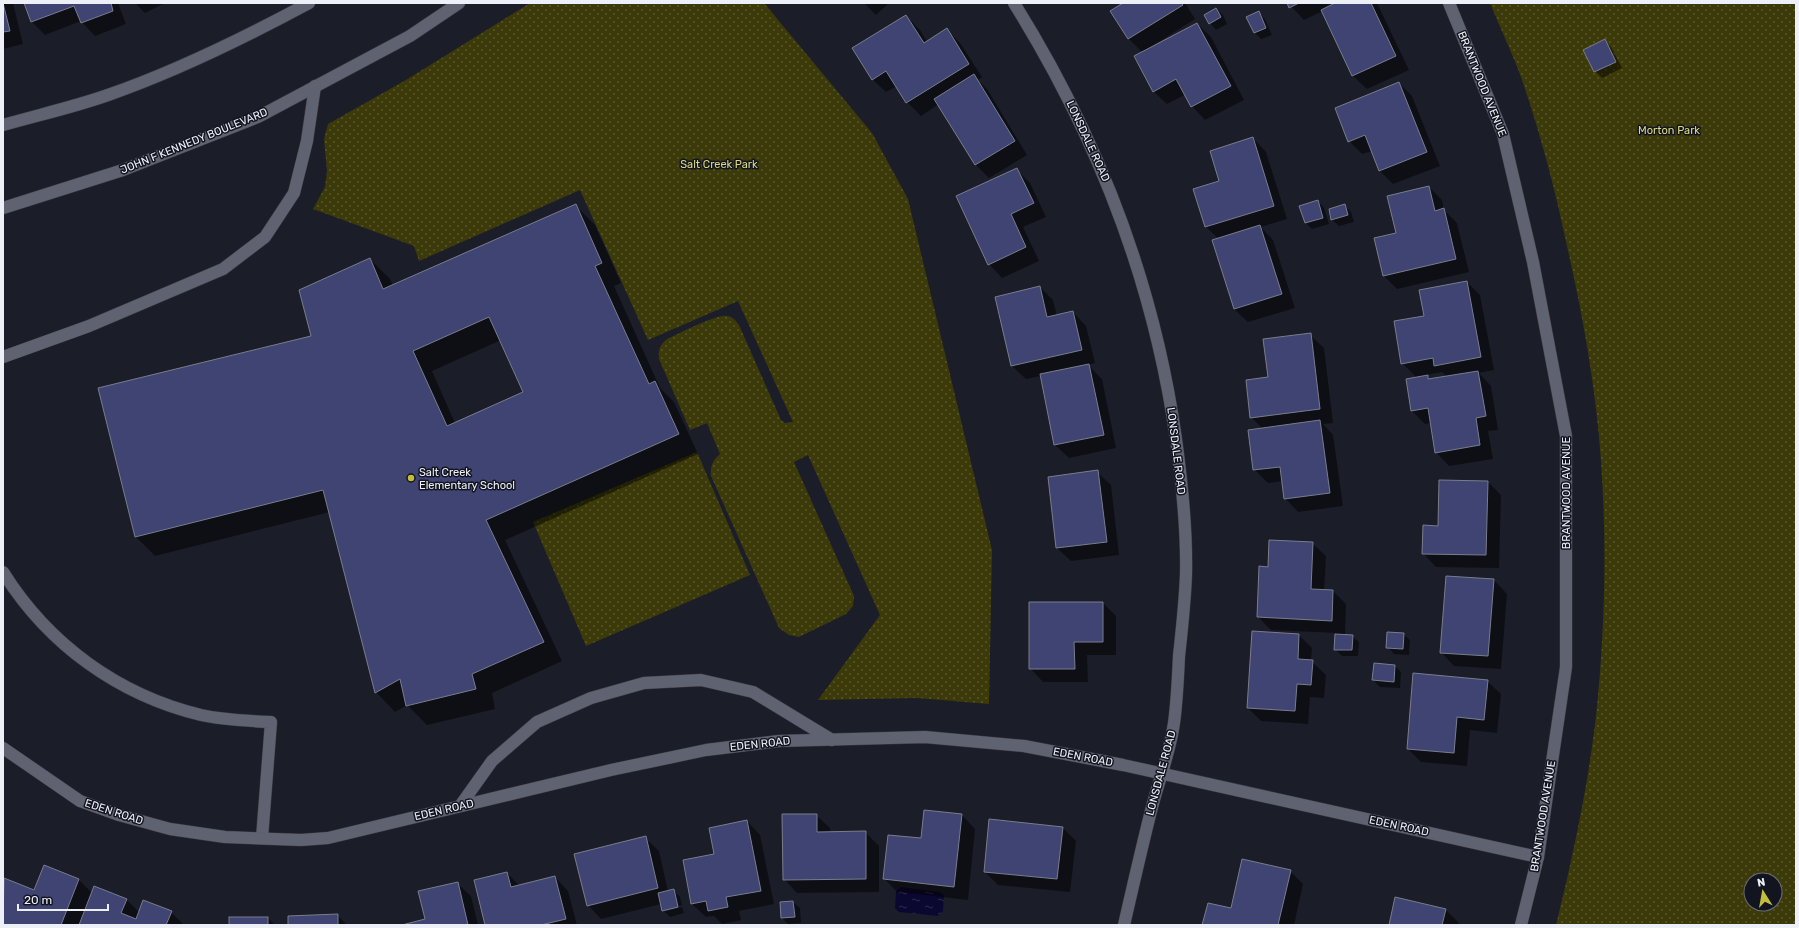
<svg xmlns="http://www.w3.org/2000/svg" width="1799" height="928" viewBox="0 0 1799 928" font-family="Rubik,sans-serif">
<defs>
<pattern id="grass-dots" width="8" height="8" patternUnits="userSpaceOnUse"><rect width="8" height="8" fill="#3c3a09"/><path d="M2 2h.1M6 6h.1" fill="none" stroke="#58572e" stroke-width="1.8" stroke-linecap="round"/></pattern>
<pattern id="water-ripples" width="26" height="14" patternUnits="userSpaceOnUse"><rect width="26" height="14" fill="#0a0830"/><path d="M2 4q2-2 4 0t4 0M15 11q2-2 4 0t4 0" fill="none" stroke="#2e2c4f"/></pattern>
</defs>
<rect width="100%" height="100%" fill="#1b1d29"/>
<g fill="url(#grass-dots)" fill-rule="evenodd">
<path d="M530,3h234l108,130 36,66 84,351 -3,154 -72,-6 -99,2 62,-85 -72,-160 -14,7 60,134 -1,10 -7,8 -47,23 -10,-2 -10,-7 -68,-152c-1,-10 2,-16 9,-22l-13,-31 -17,7 -31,-71c-1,-10 1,-14 8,-20 11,-5 51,-26 61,-23 5,1 8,5 11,9l42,95 4,3 8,-1 -55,-121 -90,39 -68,-150 -161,71 -5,-15 -101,-37 12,-22 2,-16 -3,-32 4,-15 78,-44z"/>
<path d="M1490,3h306v922h-240c17,-69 32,-139 40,-209 9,-84 11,-171 5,-255 -5,-72 -18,-145 -34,-215 -12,-57 -27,-114 -46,-169 -9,-25 -21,-49 -31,-74zM1751,880h24v24h-24z"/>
<path d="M697,452l53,123 -164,71 -53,-124z"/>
</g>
<path fill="url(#water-ripples)" d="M901,887l38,5 5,3 -1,16 -5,5 -39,-4 -4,-4 1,-17z"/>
<g fill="#0007" fill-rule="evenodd">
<path d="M3,3h10l10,41 -20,5z"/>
<path d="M25,3h93l8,21 -31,12 -14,-15 -36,14 -13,-13z"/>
<path d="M135,3h30l-20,10z"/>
<path d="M864,3h25l-13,12z"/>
<path d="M1125,3h60l10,16 -41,26 1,1 42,-22 14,13 33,63 -39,20 -13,-14 -6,-12 -19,10 -14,-13 -10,-38 -14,-14 -17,-28z"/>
<path d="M1288,3h89l32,67 -42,19 -14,-13 -30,-65 -19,9z"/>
<path d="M1216,9l7,6 4,9 -11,6 -6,-7z"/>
<path d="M1258,12l7,7 7,16 -11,4 -6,-6 -7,-16z"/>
<path d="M906,16l14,14 7,12 20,-12 13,13 22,34 -4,3 9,9 40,66 -38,23 -13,-13 -37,-61 -18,12 -14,-14 -10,-16 -11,6 -14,-13z"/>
<path d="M1604,41l7,6 11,21 -20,10 -7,-7z"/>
<path d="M1399,83l13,13 28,70 -47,18 -13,-13 -8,-20 -10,3 -13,-13z"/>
<path d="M1253,138l13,14 21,67 -26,8 12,13 22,68 -47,14 -14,-13 -15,-70 -13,-12 -11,-37 25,-8z"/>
<path d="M1017,170l13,13 16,34 -23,10 16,34 -37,17 -13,-14z"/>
<path d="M1429,187l13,13 2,10 13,13 12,49 -72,17 -13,-13 13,-42z"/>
<path d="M1318,201l6,7 5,16 -17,5 -6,-6z"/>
<path d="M575,205l20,20 26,58 -7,3 46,102 14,14 24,52 -193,86 57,121 -70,32 3,16 -68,16 -20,-20 -12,7 -19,-20 -46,-180 -175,44 -19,-19 176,-201 58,-77 20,20 3,7zM501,340l24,53 -70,30 -23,-52z"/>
<path d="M1344,205l7,7 3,10 -15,4 -7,-6 -2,-10z"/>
<path d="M1467,282l13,13 14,75 -15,3 12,13 7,44 -10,1 5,28 -44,7 -13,-14 -5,-29 -6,1 -13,-13 5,-33 -15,-15 23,-47zM1442,372l5,5 -16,3 -5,-5z"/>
<path d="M1040,287l13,13 4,16 16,-4 13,14 9,37 -7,2 14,14 14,69 -47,10 -14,-13 -14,-69 -15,3 -14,-13 -16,-69z"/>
<path d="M1310,335l14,13 9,75 -10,1 10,11 10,71 -45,6 -13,-14 -2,-17 -15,2 -14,-14 9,-40 -12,-12 18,-39z"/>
<path d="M1097,472l14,13 8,70 -48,6 -14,-13z"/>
<path d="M1488,482l13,13 -2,73 -63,-1 -13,-14 16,-26z"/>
<path d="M1312,543l14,13 -2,34 9,1 13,13 -1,31 7,1 7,6 -1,14h-16l-7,-7 1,-16 -65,-3 -13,-13 11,-49z"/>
<path d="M1494,580l13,14 -6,75 -47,-3 -13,-14z"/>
<path d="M1103,603l13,13v39h-29l1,27h-45l-13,-14z"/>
<path d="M1403,634l7,6 -1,15 -15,-1 -6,-7z"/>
<path d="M1299,635l13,13 -1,13 15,14 -2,23 -14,-1 -2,27 -47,-3 -13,-13z"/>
<path d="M1395,666l6,6 -1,16 -20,-1 -7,-7z"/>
<path d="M1487,681l14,13 -4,39 -27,-3 -3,36 -46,-4 -13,-13z"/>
<path d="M925,811l37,4 13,14 -7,71 -71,-8 -13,-14 38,-39z"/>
<path d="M816,815l14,13v4h35l14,14v46l-82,1 -13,-14z"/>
<path d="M747,821l13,14 14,69 -35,7 2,9 -19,4 -8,-8 -8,1 -14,-13 -8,-43 31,-6z"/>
<path d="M1062,827l14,14 -6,51 -72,-7 -13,-13z"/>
<path d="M645,838l14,13 9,40 5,-1 7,7 2,8 -16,4v2l16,-4 2,6 -14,4 -7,-7 -2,-6 -60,15 -13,-14z"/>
<path d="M44,867l35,13 13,13 34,6 13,13h32l13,13h-181l1,-45 30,11z"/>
<path d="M1290,871l13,13 -9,41h-91l28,-16z"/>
<path d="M507,873l13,13 35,-9 13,14 9,34h-91z"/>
<path d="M457,883l14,13 7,29h-72l21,-5z"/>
<path d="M793,902l7,6 1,15 -13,1 -6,-6z"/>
<path d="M1445,909l14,14 -1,2h-68z"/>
<path d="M337,915l10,10h-58z"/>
<path d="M268,918l7,7h-45z"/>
</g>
<g fill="#3f4473" stroke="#7a7d8c" fill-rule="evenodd">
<path d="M3,3l7,28 -7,1z"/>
<path d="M24,3h87l2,8 -32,12 -7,-17 -43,16z"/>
<path d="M1123,3h58l2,2 -55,34 -18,-28z"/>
<path d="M1287,3h12l-10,5z"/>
<path d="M1335,3h36l25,53 -44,20 -31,-66z"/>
<path d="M1216,8l5,9 -12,7 -5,-9z"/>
<path d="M1259,11l7,17 -12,5 -8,-16z"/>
<path d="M906,15l18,28 23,-15 22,36 -63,39 -20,-32 -14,9 -20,-32z"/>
<path d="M1197,23l34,63 -40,21 -15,-28 -23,13 -19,-36z"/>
<path d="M1605,39l11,23 -22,10 -11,-22z"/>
<path d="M974,74l41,67 -40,24 -41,-66z"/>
<path d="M1399,82l28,70 -48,19 -14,-36 -17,7 -13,-34z"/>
<path d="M1253,137l21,69 -69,21 -12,-38 26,-8 -9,-30z"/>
<path d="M1017,168l17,35 -23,11 15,33 -38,18 -32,-69z"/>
<path d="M1429,186l6,25 9,-3 12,51 -73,17 -9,-38 22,-5 -9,-37z"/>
<path d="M1318,200l5,18 -18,5 -6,-17z"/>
<path d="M576,204l26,59 -7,3 54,118 6,-3 24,53 -193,86 58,122 -72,32 4,15 -70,17 -6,-27 -25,14 -52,-203 -188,47 -37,-149 213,-52 -12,-46 71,-32 13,31zM489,317l34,75 -76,34 -34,-75z"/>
<path d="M1345,204l3,11 -17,5 -2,-11z"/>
<path d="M1260,225l22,69 -48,15 -22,-69z"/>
<path d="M1467,281l14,76 -47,9 -1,-8 -32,6 -7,-43 30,-5 -5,-26z"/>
<path d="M1040,286l7,31 26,-6 9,39 -71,16 -16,-69z"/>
<path d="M1311,333l9,76 -70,9 -4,-38 22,-3 -5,-38z"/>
<path d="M1089,364l15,71 -50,10 -14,-71z"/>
<path d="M1478,371l8,45 -10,2 4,27 -45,8 -7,-45 -17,3 -5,-32 22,-4v4z"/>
<path d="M1320,420l10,73 -46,6 -4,-32 -27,3 -5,-40z"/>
<path d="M1098,470l9,72 -51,6 -8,-71z"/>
<path d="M1439,480l49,1 -2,74 -64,-1 1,-29 15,1z"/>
<path d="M1269,540l44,2 -2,47 22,1 -1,31 -75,-4 2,-51 9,1z"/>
<path d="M1446,576l48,3 -6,77 -48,-3z"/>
<path d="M1029,602h74v40h-29l1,27h-46z"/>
<path d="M1252,631l47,3 -1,25 15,1 -2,25 -14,-1 -2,27 -48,-3z"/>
<path d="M1387,632l17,1 -1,16 -17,-1z"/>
<path d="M1335,634l18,1 -1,15h-18z"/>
<path d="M1374,663l21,2 -1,17 -22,-2z"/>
<path d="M1413,673l75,7 -4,40 -27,-3 -3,36 -47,-4z"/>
<path d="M924,810l38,4 -8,73 -71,-8 5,-44 33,3z"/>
<path d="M782,814h35v18l49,-1v48l-83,1z"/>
<path d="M989,819l74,8 -6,52 -73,-7z"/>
<path d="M747,820l14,71 -35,6 2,10 -20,4 -2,-10 -15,3 -8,-44 31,-6 -5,-26z"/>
<path d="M646,836l12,52 -71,18 -13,-52z"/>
<path d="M1242,859l49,11 -13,55h-76l6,-22 23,5z"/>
<path d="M44,865l35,14 -18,46h-58l1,-47 30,12z"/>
<path d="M507,872l4,15 44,-11 11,43 -25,6h-56l-11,-45z"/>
<path d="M458,882l10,43h-66l23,-6 -7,-28z"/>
<path d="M94,886l33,13 -6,14 15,6 7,-19 29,11 -6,14h-87z"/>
<path d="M674,889l4,18 -16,4 -4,-18z"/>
<path d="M1395,897l51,12 -4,16h-53z"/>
<path d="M793,901l2,16 -14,1 -1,-16z"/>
<path d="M338,914v11h-50v-9z"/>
<rect x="229" y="917" width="39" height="8"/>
</g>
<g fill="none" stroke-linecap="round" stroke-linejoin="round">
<defs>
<g id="minor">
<path d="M1014,3c83,133 140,280 162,436 6,44 11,90 10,135 -1,27 -4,55 -7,82 -1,22 -2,45 -5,67 -4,29 -15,57 -22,84 -10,39 -19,79 -28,118"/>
<path d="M1449,3l54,131 30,128 33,174v231l-28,190 -17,68"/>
<path d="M3,125c35,-10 71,-18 105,-30 69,-24 136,-57 201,-92"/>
<path d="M3,208l120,-38 135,-53 152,-81 49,-33"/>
<path d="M3,357l86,-31 134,-57 42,-32 29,-44 13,-52 8,-55"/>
<path d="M3,572c45,72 115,123 198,143 23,5 46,6 70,7l-9,116"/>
<path d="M3,748l77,53 39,14 51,14 55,8 76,3 27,-2 283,-68 95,-20 73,-9 146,-4 99,9 99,19 415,92"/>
<path d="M460,806l32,-45 45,-39 54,-24 53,-15 57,-3 52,12 79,48"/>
</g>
</defs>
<use href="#minor" stroke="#393a44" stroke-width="13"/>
<use href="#minor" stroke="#5f6271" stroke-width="12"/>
</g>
<circle fill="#c3bd3e" stroke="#12141f" stroke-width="1.5" cx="411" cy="478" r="4"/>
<g text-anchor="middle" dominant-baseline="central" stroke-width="3" stroke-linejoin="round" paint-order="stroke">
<g font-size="11" fill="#eef0f8" stroke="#12141f">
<text transform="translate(1482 84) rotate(68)">BRANTWOOD AVENUE</text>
<text transform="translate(194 141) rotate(-22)">JOHN F KENNEDY BOULEVARD</text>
<text transform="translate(1088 141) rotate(65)">LONSDALE ROAD</text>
<text transform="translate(1176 451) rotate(83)">LONSDALE ROAD</text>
<text transform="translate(1566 493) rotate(-90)">BRANTWOOD AVENUE</text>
<text transform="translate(760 744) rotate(-6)">EDEN ROAD</text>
<text transform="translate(1083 757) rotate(11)">EDEN ROAD</text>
<text transform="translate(1161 773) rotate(-75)">LONSDALE ROAD</text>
<text transform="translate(444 810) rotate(-13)">EDEN ROAD</text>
<text transform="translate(114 812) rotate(18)">EDEN ROAD</text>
<text transform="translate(1543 816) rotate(-81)">BRANTWOOD AVENUE</text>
<text transform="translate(1399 826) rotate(12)">EDEN ROAD</text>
</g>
<g font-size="11" fill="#dcd883" stroke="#12141f">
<text x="1669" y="130">Morton Park</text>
<text x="719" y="164">Salt Creek Park</text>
</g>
<g font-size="11" fill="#eef0f8" stroke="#12141f" text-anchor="start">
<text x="419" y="472">Salt Creek<tspan x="419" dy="13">Elementary School</tspan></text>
</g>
</g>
<rect width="1799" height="928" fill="none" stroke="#eef0f8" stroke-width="8"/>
<g transform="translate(1763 892) rotate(349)"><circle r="19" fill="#12141f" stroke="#6a6c76"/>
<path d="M0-3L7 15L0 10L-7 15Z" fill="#c3bd3e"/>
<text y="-6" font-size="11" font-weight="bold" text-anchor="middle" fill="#eef0f8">N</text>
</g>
<path d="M18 904v6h90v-6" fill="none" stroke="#eef0f8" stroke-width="2"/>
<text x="24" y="904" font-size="12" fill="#eef0f8" stroke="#12141f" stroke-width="3" paint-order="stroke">20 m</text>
</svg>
